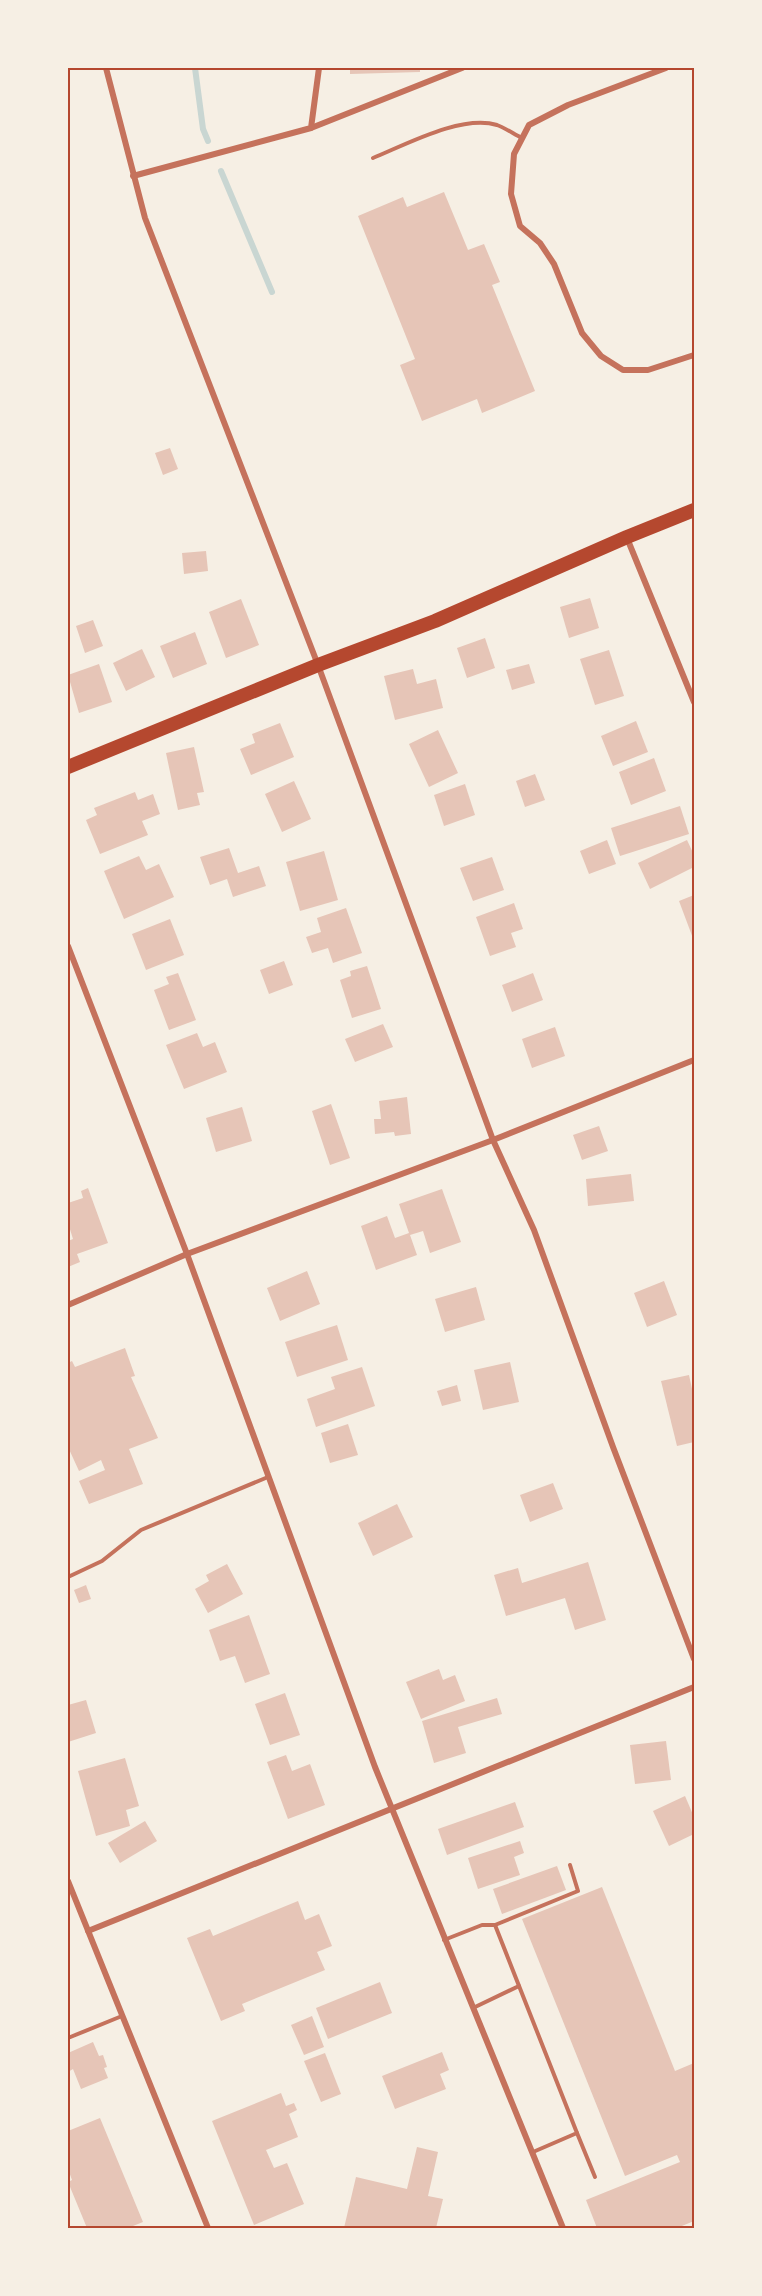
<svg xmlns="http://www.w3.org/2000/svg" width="762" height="2296" viewBox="0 0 762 2296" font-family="'PT Sans',sans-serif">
<rect width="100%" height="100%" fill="#f6efe4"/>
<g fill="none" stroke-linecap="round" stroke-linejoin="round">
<g stroke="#c9d6d2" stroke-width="6">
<path d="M195,68l8,61 5,12"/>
<path d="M221,171l51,121"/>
</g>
</g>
<g fill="#e6c5b7">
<path d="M350,68h70v4l-70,2z"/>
<path d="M444,192l24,58 16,-6 16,38 -8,3 43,106 -53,22 -5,-14 -55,22 -22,-56 15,-6 -57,-143 45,-19 4,10z"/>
<path d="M170,448l8,21 -15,6 -8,-22z"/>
<path d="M206,551l2,20 -24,3 -2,-21z"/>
<path d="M590,598l9,30 -30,10 -9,-31z"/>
<path d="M241,599l18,46 -33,13 -17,-46z"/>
<path d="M93,620l10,26 -18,7 -9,-27z"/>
<path d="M195,632l12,32 -34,14 -13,-32z"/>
<path d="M485,638l10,30 -28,10 -10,-30z"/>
<path d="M142,649l13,28 -29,14 -13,-28z"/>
<path d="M609,650l15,46 -29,9 -15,-46z"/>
<path d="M99,664l13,38 -33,11 -11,-38z"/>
<path d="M529,664l6,19 -23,7 -6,-20z"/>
<path d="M413,669l4,15 19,-5 7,29 -48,12 -11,-44z"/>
<path d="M636,721l12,31 -35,14 -12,-30z"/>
<path d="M280,723l14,34 -43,18 -11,-26 15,-6 -3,-9z"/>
<path d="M438,730l20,43 -29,14 -20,-43z"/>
<path d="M194,747l10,45 -7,1 3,12 -22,5 -12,-57z"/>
<path d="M654,758l12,33 -35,14 -12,-33z"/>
<path d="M535,774l10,26 -20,7 -9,-26z"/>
<path d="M294,781l17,38 -29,13 -17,-38z"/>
<path d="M465,784l10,31 -31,11 -10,-31z"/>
<path d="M135,792l3,8 15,-6 7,20 -18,7 6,14 -48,19 -14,-34 11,-5 -3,-7z"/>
<path d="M680,806l9,28 -69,22 -9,-28z"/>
<path d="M607,840l9,24 -27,10 -9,-23z"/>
<path d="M687,840l7,15v12l-44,22 -12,-26z"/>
<path d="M229,848l9,25 21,-7 7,20 -33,11 -6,-18 -17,6 -10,-28z"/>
<path d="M324,851l14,49 -38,11 -14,-49z"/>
<path d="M139,856l7,14 13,-6 15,33 -50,22 -20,-48z"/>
<path d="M492,857l12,33 -31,11 -13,-33z"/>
<path d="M694,895v46l-15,-40z"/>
<path d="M514,903l9,26 -12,4 5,14 -26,9 -14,-39z"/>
<path d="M346,908l16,45 -29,10 -5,-15 -16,5 -6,-16 15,-5 -4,-14z"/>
<path d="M170,919l14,36 -38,15 -14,-36z"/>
<path d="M284,961l9,24 -24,9 -9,-24z"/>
<path d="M367,966l14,43 -29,9 -12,-38 11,-4 -1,-5z"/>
<path d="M178,973l18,47 -27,10 -15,-40 15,-6 -3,-7z"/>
<path d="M533,973l10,27 -31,12 -10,-27z"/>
<path d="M383,1024l10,23 -38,15 -10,-23z"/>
<path d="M555,1027l10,29 -33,12 -10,-29z"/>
<path d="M197,1033l6,14 12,-5 12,30 -43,17 -18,-44z"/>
<path d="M407,1097l4,37 -16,2 -1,-4 -19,2 -1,-15h7l-2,-18z"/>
<path d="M331,1104l19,54 -20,7 -18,-54z"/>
<path d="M242,1107l10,34 -36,11 -10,-34z"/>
<path d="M599,1126l9,25 -26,9 -9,-25z"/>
<path d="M631,1174l3,27 -46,5 -2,-27z"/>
<path d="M88,1188l20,55 -31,11 3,8 -12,5v-26l5,-2 -5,-16v-20l15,-5 -2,-7z"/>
<path d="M442,1189l19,53 -31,11 -7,-22 -13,4 7,20 -41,15 -15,-44 26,-10 8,22 14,-5 -10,-29z"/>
<path d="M307,1271l13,33 -40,17 -13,-33z"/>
<path d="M664,1281l13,34 -30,12 -13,-34z"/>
<path d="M476,1287l9,33 -40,12 -10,-33z"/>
<path d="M337,1325l11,35 -51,17 -12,-35z"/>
<path d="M125,1348l10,28 -4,1 27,61 -29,11 14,35 -54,20 -10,-23 26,-11 -4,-10 -22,11 -11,-24v-84l4,-2 3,6z"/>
<path d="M510,1362l9,40 -36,8 -9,-40z"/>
<path d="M362,1367l13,39 -59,21 -9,-28 28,-10 -4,-12z"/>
<path d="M689,1375l5,23v44l-17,4 -16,-65z"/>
<path d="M457,1385l4,16 -19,5 -5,-15z"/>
<path d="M348,1424l10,31 -28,8 -9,-30z"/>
<path d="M553,1483l10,26 -33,13 -10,-27z"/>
<path d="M397,1504l16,33 -40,19 -15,-33z"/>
<path d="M588,1562l18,58 -31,10 -10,-32 -59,18 -12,-41 24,-7 4,15z"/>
<path d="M227,1564l16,30 -35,19 -13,-24 14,-8 -3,-6z"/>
<path d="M86,1585l5,14 -12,4 -5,-13z"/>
<path d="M249,1615l21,59 -25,9 -10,-27 -15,5 -11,-31z"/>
<path d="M439,1669l4,11 12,-5 10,26 -44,18 -15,-37z"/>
<path d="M285,1693l15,42 -30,10 -15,-41z"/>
<path d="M497,1698l5,16 -44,13 8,26 -32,10 -12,-42z"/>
<path d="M86,1700l10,33 -28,9v-37z"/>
<path d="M666,1741l5,39 -36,4 -5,-39z"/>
<path d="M286,1755l6,16 18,-7 15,41 -37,14 -21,-57z"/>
<path d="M125,1758l14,48 -13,4 4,16 -34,10 -18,-65z"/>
<path d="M685,1796l9,21v17l-25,12 -16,-35z"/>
<path d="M515,1802l9,25 -77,28 -9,-26z"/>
<path d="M145,1821l12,20 -37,22 -12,-20z"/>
<path d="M520,1841l4,12 -10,4 6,18 -42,14 -10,-31z"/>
<path d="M557,1866l9,24 -64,24 -9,-25z"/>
<path d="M602,1887l73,184 19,-8v158l-17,7h-80l-11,-28 94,-38 -3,-7 -52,21 -103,-257z"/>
<path d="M298,1901l7,19 14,-6 13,32 -15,6 8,18 -83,34 3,7 -24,10 -34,-83 23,-9 3,7z"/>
<path d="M380,1982l12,31 -64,26 -12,-31z"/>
<path d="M312,2016l12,31 -20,8 -13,-30z"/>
<path d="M93,2042l6,14 4,-1 4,12 -3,1 4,10 -27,11 -8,-20 -5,3v-19z"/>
<path d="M442,2052l7,18 -9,4 6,15 -51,20 -13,-33z"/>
<path d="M325,2053l16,41 -20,8 -17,-41z"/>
<path d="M281,2093l5,13 8,-3 3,7 -8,4 9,23 -32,13 8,18 13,-5 17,41 -50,21 -42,-104z"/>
<path d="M100,2118l43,104 -15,6h-41l-19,-46 4,-2 -4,-11v-38z"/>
<path d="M417,2147l21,5 -10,44 15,3 -7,29h-92l12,-51 51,12z"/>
</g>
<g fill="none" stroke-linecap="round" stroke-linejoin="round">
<g stroke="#c5725c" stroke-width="4">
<path d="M373,158c32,-13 89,-44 124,-33 8,3 17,9 25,13"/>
<path d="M68,1577l34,-16 39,-31 127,-53"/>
<path d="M495,1925l83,-34 -8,-26"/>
<path d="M444,1940l38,-15h13l82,208 -44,19"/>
<path d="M473,2008l46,-22"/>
<path d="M68,2038l54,-22"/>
<path d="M577,2133l18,44"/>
</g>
<g stroke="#c5725c" stroke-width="6">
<path d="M106,68l39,150 173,447 175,475 41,90 79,217 81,212"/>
<path d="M666,68l-98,37 -39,20 -15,29 -3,40 9,32 20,17 14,21 28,69 19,23 22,14h25l46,-15"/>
<path d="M311,128l151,-60"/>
<path d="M133,176l178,-48 8,-60"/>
<path d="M627,538l67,164"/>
<path d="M68,946l119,308 188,513 188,461"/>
<path d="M68,1305l119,-51 306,-114 201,-80"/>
<path d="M68,1881l140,347"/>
<path d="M88,1931l606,-244"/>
</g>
<path stroke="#b5482f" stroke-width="14" d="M68,767l250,-102 117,-44 192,-84 67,-27"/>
</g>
<rect width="762" height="2296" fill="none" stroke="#f6efe4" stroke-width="138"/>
<rect x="69" y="69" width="624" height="2158" fill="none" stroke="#b5482f" stroke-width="2"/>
</svg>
